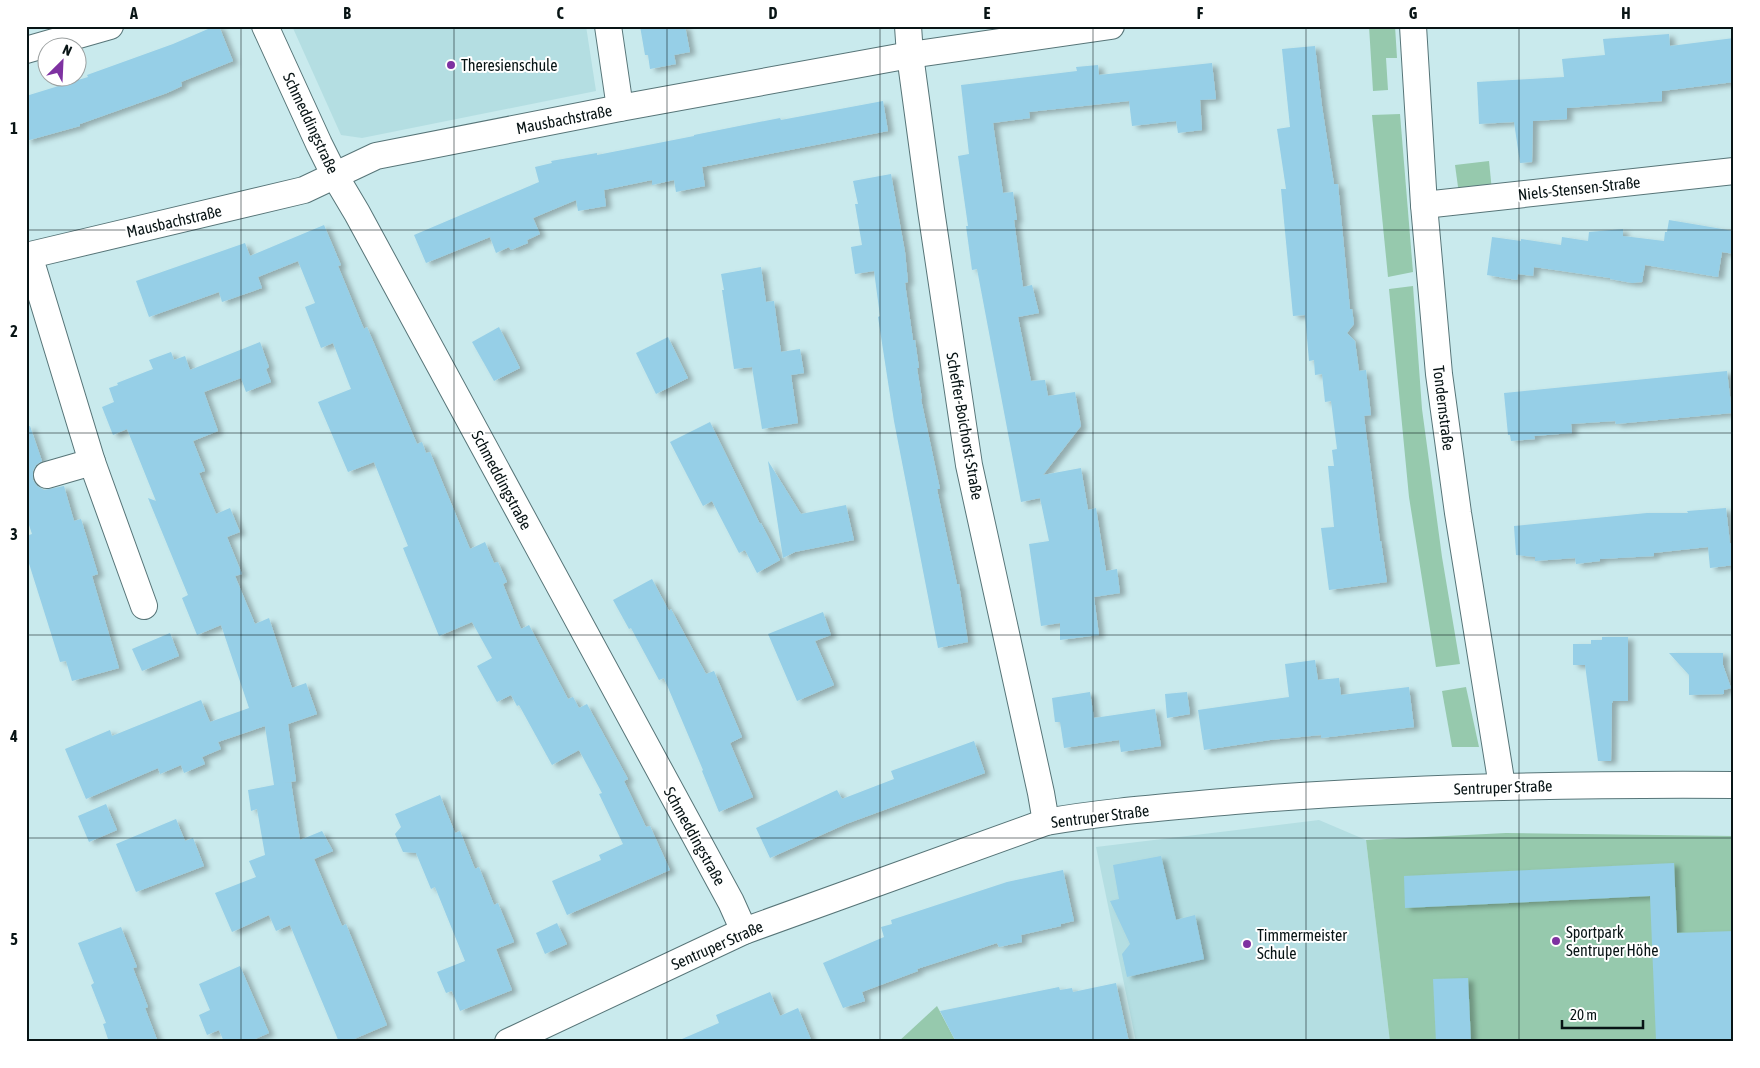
<svg xmlns="http://www.w3.org/2000/svg" width="1760" height="1068" viewBox="0 0 1760 1068" font-family="'Asap Condensed',sans-serif">
<defs>
<filter id="shadow"><feDropShadow dx="5.5" dy="3" stdDeviation="2.5" flood-color="#0004"/></filter>
</defs>
<rect width="100%" height="100%" fill="#c9eaed"/>
<g fill="#b4dee2">
<path d="M292,26h294l10,65 -234,47 -21,-3z"/>
<path d="M1319,820l47,20 24,202h-254l-40,-195z"/>
</g>
<g fill="#96c9ad">
<path d="M1369,26h26l2,32h-11l2,32 -15,1z"/>
<path d="M1400,114l13,158 -25,5 -16,-162z"/>
<path d="M1489,161l3,30 -33,3 -4,-29z"/>
<path d="M1413,286l9,123 20,148 18,107 -24,3 -27,-170 -20,-208z"/>
<path d="M1466,687l13,60h-27l-10,-56z"/>
<path d="M1506,833l228,3v206h-344l-24,-202z"/>
<path d="M937,1006l19,36h-58z"/>
</g>
<g fill="#96cfe7" filter="url(#shadow)">
<path d="M215,26h4l14,35 -52,21 1,4 -15,7 -87,31v2l-54,15v-45l62,-19 -1,-2 86,-31z"/>
<path d="M640,26h45l5,26 -16,3 2,9 -26,5 -2,-14h-3z"/>
<path d="M1669,34l1,12 64,-8v44l-72,9v10l-95,7v11l-34,2 -1,41 -12,1 -6,-41 -35,2 -2,-42 87,-5 -2,-18 43,-4 -2,-16z"/>
<path d="M1315,46l7,60 12,78h4l12,125h2l2,15 -7,9 8,8 4,30 7,-1 5,45 -7,1 16,125h1l6,41 -58,8 -8,-62 13,-1 -6,-61h6l-2,-16 5,-1 -6,-48 -6,1 -3,-28 -7,1 -1,-15 -5,1 -4,-46 -12,1 -12,-127h5l-9,-60 13,-2 -8,-78z"/>
<path d="M1212,63l4,36 -16,1 2,30 -24,3 -2,-12 -44,5 -3,-25 -100,11 1,6 -37,5 10,70 10,-1 4,28h-3l9,67 9,-2 7,28 -21,4 13,64 14,-1 3,16 27,-4 6,34 -38,49 38,-7 7,42 8,-2 10,63 11,-2 3,24 -26,4 5,38 -39,5v-17l-19,3 -12,-82 20,-3 -9,-43 -19,4 -44,-233 -5,1 -6,-44h2l-10,-70 11,-2 -8,-69 116,-14 -1,-4 22,-2 1,10z"/>
<path d="M883,101l5,30 -186,36 3,19 -29,6 -2,-12 -22,5v-5l-48,10 2,16 -28,5 -2,-11 -43,18 7,16 -13,6 1,3 -17,7 -2,-3 -13,6 -6,-16 -64,26 -12,-28 125,-53 -4,-15 17,-4 -1,-2 46,-8v2l97,-19v-1l45,-9 41,-8 1,2z"/>
<path d="M891,174l14,78 3,30 -3,1 8,57h2l4,28h-2l5,31h-1l19,90h-3l20,95h2l9,58 -30,6 -44,-227 -16,-104 2,-1 -6,-45 -19,3 -4,-27 11,-2 -7,-41h3l-5,-23z"/>
<path d="M1669,220l65,11v23l-12,-2 -4,25 -73,-12 -3,17 -10,1 -22,-4v-1l-76,-11 -1,9 -15,-2 -1,6 -30,-5 5,-38 29,4v-2l40,6 1,-8 26,4 1,-9 34,-3v7l41,5 1,-9h2z"/>
<path d="M324,225l17,40 -3,1 26,63 3,-2 50,117 5,-2 4,11 4,-1 40,97 15,-7 9,21 4,-1 9,20 -4,2 18,45 8,-4 39,74 5,-2 6,11 8,-4 41,75 -4,2 22,46 4,-1 20,44 -103,45 -15,-34 49,-21 -2,-5 24,-11 -24,-50 3,-1 -23,-43 -27,15 -33,-60 -2,1 -6,-11 -14,7 -20,-36 15,-8 -20,-36 -33,14 -36,-88 5,-2 -34,-84 -26,10 -30,-70 33,-13 -18,-46 -12,5 -16,-41 10,-4 -17,-42 -40,16 4,11 -40,14 -3,-10 -70,25 -13,-36 109,-38 5,13z"/>
<path d="M761,267l5,35 8,-1 7,51 19,-3 4,24 -13,2 7,48 -36,6 -10,-62 -18,2 -12,-79h2l-3,-16z"/>
<path d="M499,327l21,41 -26,13 -22,-39z"/>
<path d="M668,337l20,41 -32,16 -20,-41z"/>
<path d="M260,342l9,25 -3,2 5,13 -25,10 -5,-14 -37,14 14,39 -25,10 12,30 -6,2 17,41 14,-6 10,24 -13,5 15,37 -7,2 20,48 14,-6 23,70 14,-5 11,31 -29,10 8,57 -12,2 7,-1 9,58 22,-9 11,20 -19,8 28,67 4,-2 41,101 -40,17h-8l-49,-117 -14,6 -7,-16 -37,17 -17,-39 41,-16 -7,-16 16,-6 -8,-46 -6,2 -3,-21 26,-5 -9,-59 -47,16 3,7 -19,8 3,7 -21,9 -3,-8 -21,9 -2,-6 -72,31 -21,-50 45,-19 2,6 89,-36 9,22 39,-14 -28,-83 -24,10 -15,-37 6,-3 -40,-97 8,3 -29,-72 -14,6 -11,-28 12,-5 -5,-14 9,-3 -1,-2 36,-14 -4,-9 22,-8 3,8 11,-4 5,14z"/>
<path d="M1727,371l5,42 -116,11 -1,-3 -44,3 1,9 -38,3 1,3 -24,2 -1,-6h-2l-4,-42z"/>
<path d="M710,422l50,102 1,-1 19,37 -23,13 -12,-23 -6,3 -27,-52 -9,5 -33,-64z"/>
<path d="M30,426l12,35 -6,4 -3,6v9l4,6 7,4 20,-4 10,35 7,-2 17,55 -6,2 27,92 -47,13 -6,-20 -6,1 -34,-108v-18l6,-2 -6,-18v-89z"/>
<path d="M768,461l33,53 45,-9 8,35 -59,12 -12,6z"/>
<path d="M1726,508l4,35h4v22l-24,3 -2,-21 -54,6v3l-54,3v2l-24,3 -1,-6 -40,3v-4l-19,-2 -2,-29 133,-13h41l-1,-2z"/>
<path d="M652,579l17,32 2,-2 35,65 8,-3 28,66 -12,6 23,54 -34,15 -17,-41 1,-1 -39,-92 -5,2 -28,-52 -2,1 -16,-29z"/>
<path d="M823,612l8,23 -16,6 19,44 -37,16 -29,-67z"/>
<path d="M170,633l9,23 -37,15 -10,-22z"/>
<path d="M1602,637h26v64h-15l-1,2 -1,58h-13l-13,-96h-12v-21h18v-4h11z"/>
<path d="M1669,653h54v12l8,23 -7,2v4l-35,1v-20z"/>
<path d="M1315,660l3,20 21,-2 2,17 68,-8 5,40 -93,11v-3l-51,5 -66,10 -6,-40 91,-13 -4,-33z"/>
<path d="M1090,692l4,26 61,-9 6,37 -40,6 -2,-12 -55,8 -4,-26h-5l-3,-24z"/>
<path d="M1187,692l3,22 -23,4 -2,-24z"/>
<path d="M974,741l11,32 -139,51 -76,34 -14,-30 81,-38 5,9 52,-20 -3,-8z"/>
<path d="M440,795l15,38 5,-2 15,38 4,-2 15,38 4,-2 16,39 -18,7 16,41 -52,21 -8,-20 -6,2 -9,-21 28,-11 -30,-74 -4,2 -15,-36 -13,-1 -8,-18 6,-7 -6,-13z"/>
<path d="M106,804l11,26 -28,12 -11,-26z"/>
<path d="M176,819l9,22 8,-3 11,28 -68,26 -20,-48z"/>
<path d="M1161,856l15,64 19,-5 9,44 -77,18 -5,-23 8,-10 -20,-43 9,-2 -6,-34z"/>
<path d="M1674,863l3,70 57,-2v111h-77l-1,-2 -6,-144 -245,12 -1,-32z"/>
<path d="M1063,870l11,51 -13,3v2l-40,9 1,7 -23,5 -2,-4 -80,26 1,2 -56,21 3,9 -22,7 -20,-45 61,-26 -3,-10 11,-3 -1,-4 116,-38z"/>
<path d="M557,923l10,21 -22,10 -9,-21z"/>
<path d="M121,927l16,40 -4,1 15,39 -3,1 13,34h-49l-6,-18 3,-1 -15,-38 3,-2 -16,-40z"/>
<path d="M240,966l29,67 -21,9h-24l-5,-12 -12,5 -8,-20 11,-5 -11,-26z"/>
<path d="M1468,978l3,64h-35l-3,-63z"/>
<path d="M1116,983l13,59h-173l-16,-31 119,-24 1,3 12,-2 1,4z"/>
<path d="M770,992l10,24 18,-8 14,34h-137l44,-19 -3,-8z"/>
</g>
<g fill="none" stroke-linecap="round" stroke-linejoin="round">
<defs>
<g id="street">
<path d="M265,26l54,118 16,32 22,37 374,689 13,29"/>
<path d="M608,26l12,82"/>
<path d="M908,26l2,29 21,155 38,255 72,328 5,29"/>
<path d="M1413,26l11,179 15,169 19,139 44,273"/>
<path d="M26,50l84,-24"/>
<path d="M1424,205l310,-34"/>
<path d="M29,255l63,207 52,144"/>
<path d="M26,256l278,-66 72,-34 244,-48 290,-53 201,-29"/>
<path d="M47,475l45,-13"/>
<path d="M508,1042l236,-111 302,-109c62,-11 125,-15 188,-21 166,-14 333,-17 500,-16"/>
</g>
</defs>
<use href="#street" stroke="#577578" stroke-width="28"/>
<use href="#street" stroke="#fff" stroke-width="26"/>
</g>
<path fill="none" stroke="#081415" stroke-width="1" stroke-opacity="0.55" d="M241,26v1016M454,26v1016M667,26v1016M880,26v1016M1093,26v1016M1306,26v1016M1519,26v1016M26,230h1708M26,433h1708M26,635h1708M26,838h1708"/>
<g fill="#7e31a1" stroke="#fff" stroke-width="2">
<circle cx="451" cy="65" r="5"/>
<circle cx="1556" cy="941" r="5"/>
<circle cx="1247" cy="944" r="5"/>
</g>
<g text-anchor="middle" dominant-baseline="central" stroke-width="4" stroke-linejoin="round" paint-order="stroke">
<g font-size="16" fill="#081415" stroke="#fff" text-anchor="start">
<text x="461" y="65">Theresienschule</text>
<text x="1566" y="932">Sportpark<tspan x="1566" dy="18">Sentruper Höhe</tspan></text>
<text x="1257" y="935">Timmermeister<tspan x="1257" dy="18">Schule</tspan></text>
</g>
<g font-size="16" fill="#081415" stroke="#fff">
<text transform="translate(564 119) rotate(-11)">Mausbachstraße</text>
<text transform="translate(311 123) rotate(65)">Schmeddingstraße</text>
<text transform="translate(1579 188) rotate(-6)">Niels-Stensen-Straße</text>
<text transform="translate(174 221) rotate(-13)">Mausbachstraße</text>
<text transform="translate(1444 408) rotate(83)">Tondernstraße</text>
<text transform="translate(965 426) rotate(80)">Scheffer-Boichorst-Straße</text>
<text transform="translate(502 480) rotate(62)">Schmeddingstraße</text>
<text transform="translate(1503 787) rotate(-2)">Sentruper Straße</text>
<text transform="translate(1100 816) rotate(-7)">Sentruper Straße</text>
<text transform="translate(695 836) rotate(61)">Schmeddingstraße</text>
<text transform="translate(717 945) rotate(-24)">Sentruper Straße</text>
</g>
</g>
<rect width="1760" height="1068" fill="none" stroke="#ffffff" stroke-width="55"/>
<g transform="translate(62 62) rotate(24)"><circle r="24" fill="#ffffff" stroke="#9ca1a1"/>
<path d="M0-4L9 19L0 12L-9 19Z" fill="#7e31a1"/>
<text y="-8" font-size="14" font-weight="bold" text-anchor="middle" fill="#081415">N</text>
</g>
<path d="M1562 1020v8h81v-8" fill="none" stroke="#081415" stroke-width="2.5"/>
<text x="1570" y="1020" font-size="15" fill="#081415" stroke="#ffffff" stroke-width="4" paint-order="stroke">20 m</text>
<rect x="28" y="28" width="1704" height="1012" fill="none" stroke="#081415" stroke-width="2"/>
<g font-size="16" text-anchor="middle" font-weight="bold" fill="#081415">
<text x="134" y="19">A</text>
<text x="347" y="19">B</text>
<text x="560" y="19">C</text>
<text x="773" y="19">D</text>
<text x="987" y="19">E</text>
<text x="1200" y="19">F</text>
<text x="1413" y="19">G</text>
<text x="1626" y="19">H</text>
<text x="14" y="134">1</text>
<text x="14" y="337">2</text>
<text x="14" y="540">3</text>
<text x="14" y="742">4</text>
<text x="14" y="945">5</text>
</g>
</svg>
